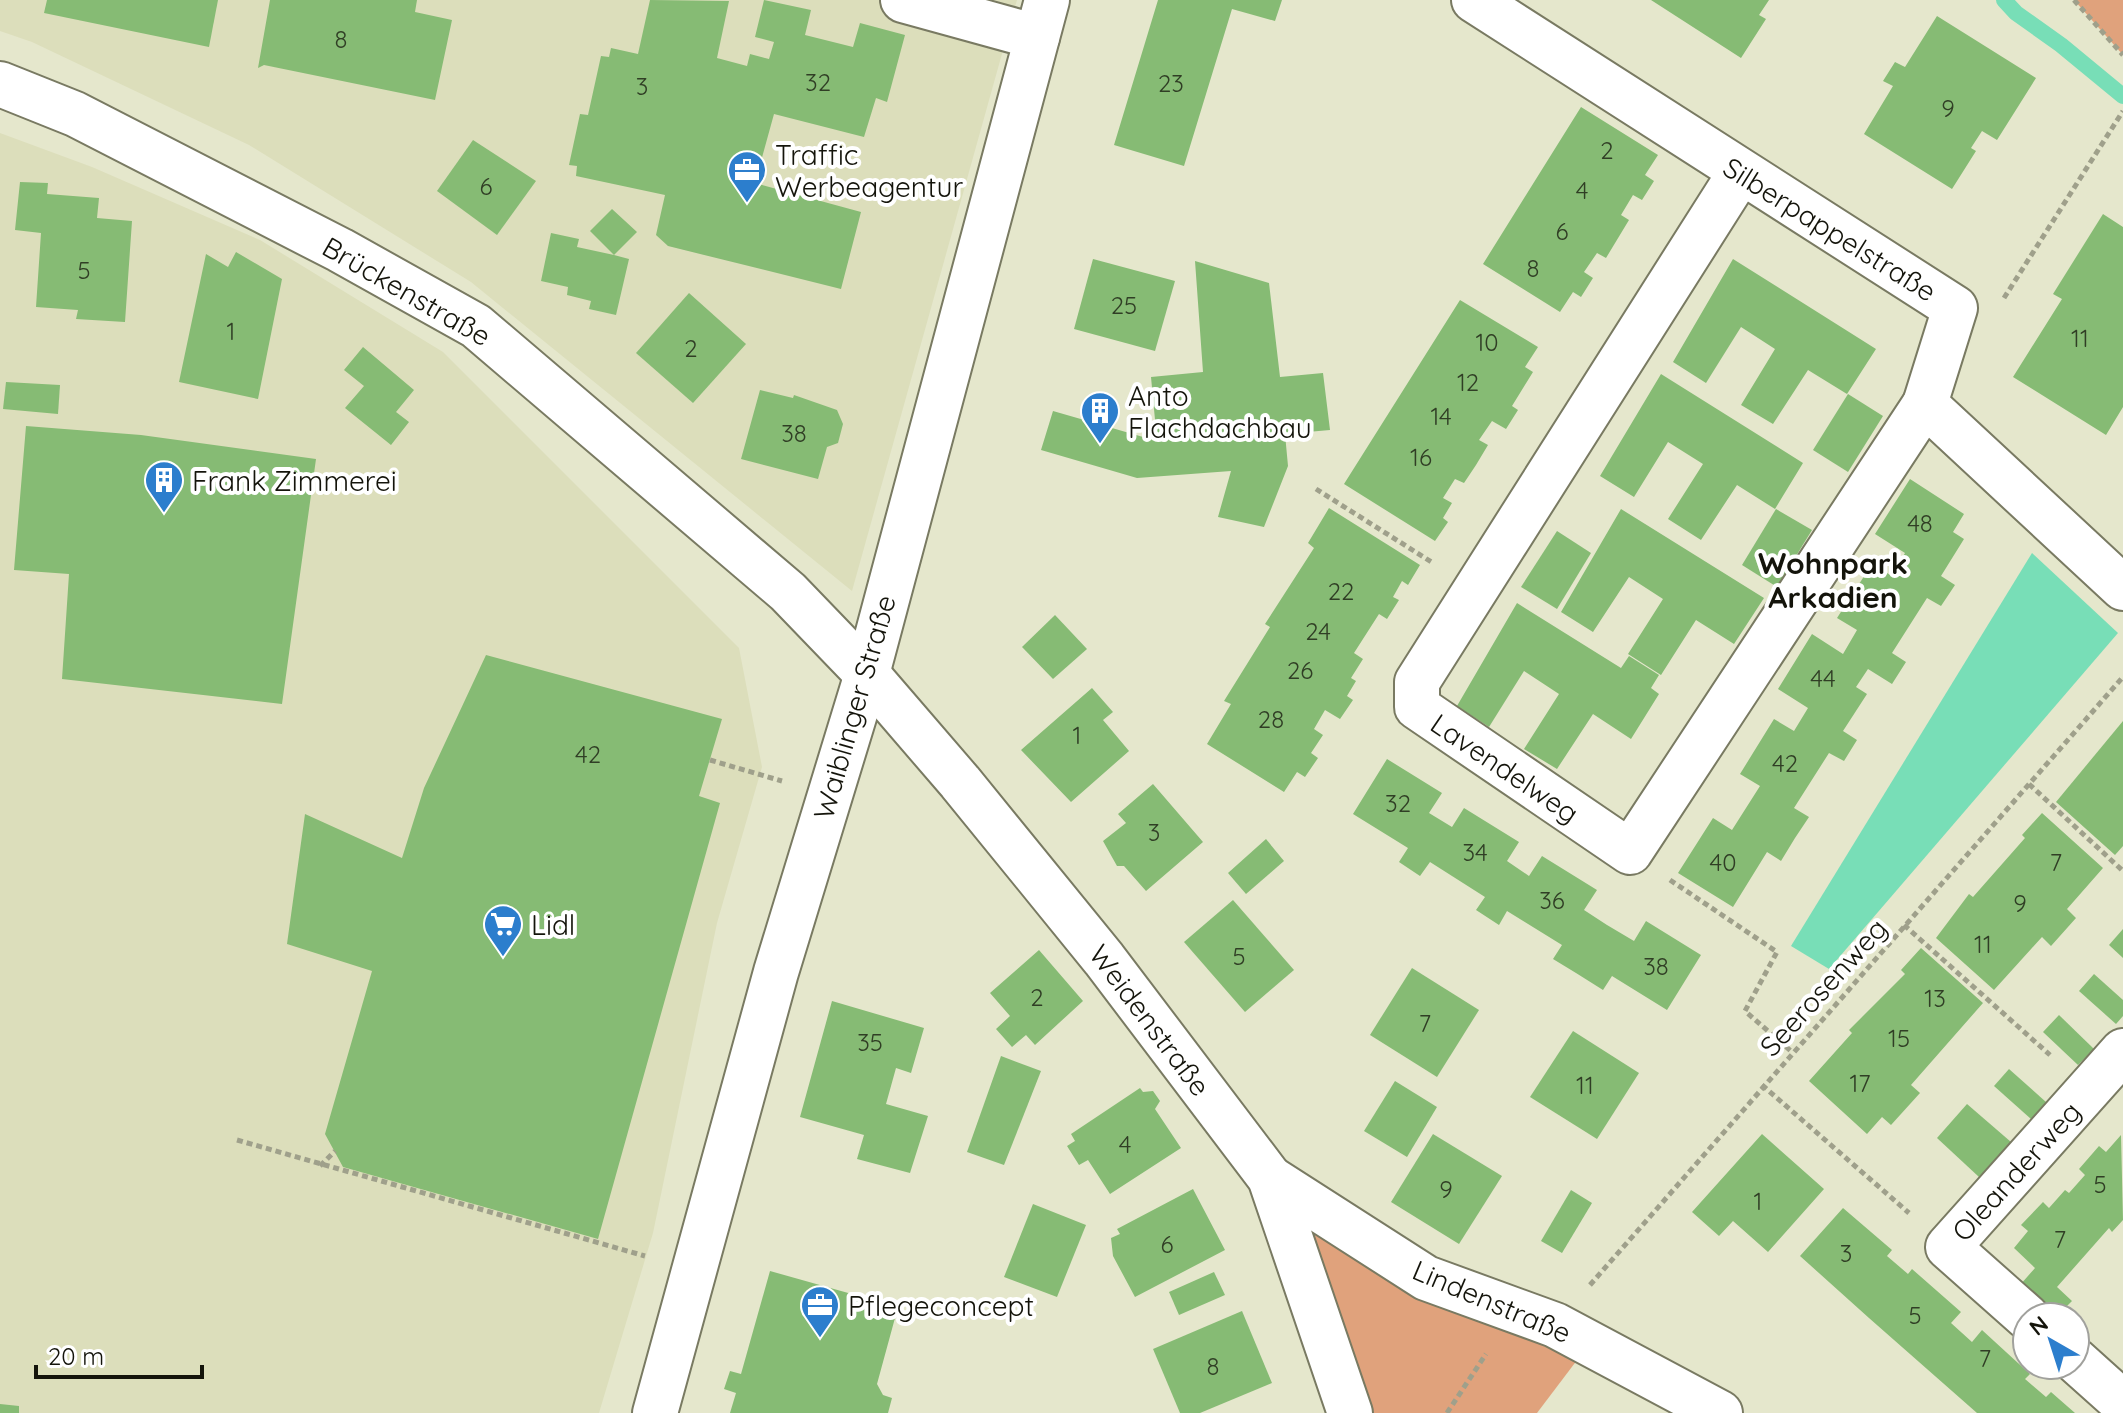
<svg xmlns="http://www.w3.org/2000/svg" width="2123" height="1413" viewBox="0 0 2123 1413" font-family="Quicksand,sans-serif">
<rect width="100%" height="100%" fill="#e5e7cc"/>
<g fill="#dcdebb">
<path d="M0,0h1017l-165,591 -381,-309 -222,-137 -217,-103 -32,-11z"/>
<path d="M0,133l92,34 168,73 183,112 296,296 23,119 -45,156 -64,310 -54,180h-599z"/>
</g>
<g fill="#e0a27c">
<path d="M2074,0h49v55z"/>
<path d="M1270,1178l320,165 -53,70h-187z"/>
</g>
<path fill="#78deb7" d="M2032,553l86,80 -289,336 -38,-23z"/>
<g fill="none" stroke-linecap="round" stroke-linejoin="round">
<path stroke="#78deb7" stroke-width="16" d="M2004,0l12,13 45,32 62,51"/>
</g>
<g fill="#86bb74">
<path d="M47,0h171l-9,47 -165,-34z"/>
<path d="M270,0h147l-2,12 37,8 -17,80 -171,-35 -6,3z"/>
<path d="M650,0l79,1 -12,57 30,8 3,-12 19,5 5,-17 -19,-5 9,-37 47,10 -6,25 48,12 7,-24 45,12 -18,67 -11,-4 -12,39 -90,-23 -19,69 106,29 -20,77 -173,-43 -12,-11 9,-40 -89,-19 1,-10 -8,-1 11,-51 8,1 13,-59 8,1 2,-9 27,6z"/>
<path d="M1158,0h124l-7,21 -43,-12 -48,157 -70,-21z"/>
<path d="M1651,0h118l-10,15 7,4 -25,39z"/>
<path d="M1937,16l99,62 -39,62 -15,-9 -11,17 5,3 -24,38 -88,-55 29,-48 -10,-5 12,-19 10,5z"/>
<path d="M1581,107l77,48 -13,20 9,6 -12,19 -9,-5 -12,20 8,5 -23,38 -9,-5 -13,19 9,6 -12,19 -8,-5 -13,20 -77,-48z"/>
<path d="M473,140l63,41 -39,54 -60,-44z"/>
<path d="M20,182l28,1 -1,11 52,4 -2,20 35,3 -7,101 -49,-3 2,-9 -42,-3 5,-74 -26,-3z"/>
<path d="M612,209l25,23 -23,23 15,4 -13,56 -27,-6 2,-8 -24,-6 1,-8 -27,-6 10,-48 28,6 -2,8 37,8 -24,-24z"/>
<path d="M2103,214l20,13v180l-17,28 -93,-58 49,-78 -9,-5z"/>
<path d="M236,252l46,27 -24,120 -79,-17 27,-128 22,13z"/>
<path d="M1093,259l82,22 -20,70 -81,-22z"/>
<path d="M1733,259l143,90 -29,45 -39,-24 -35,54 -32,-19 34,-56 -34,-22 -35,56 -33,-21z"/>
<path d="M1195,261l74,22 11,94 43,-4 7,57 -45,4 3,32 -24,61 -46,-10 13,-46 -94,7 -96,-28 12,-39 104,30 -6,-64 52,-5z"/>
<path d="M689,293l57,51 -53,59 -57,-50z"/>
<path d="M1460,300l78,47 -13,20 8,5 -21,34 6,4 -12,19 -14,-8 -13,19 9,5 -12,20 -12,18 -9,-4 -12,19 9,5 -9,15 5,4 -13,19 -91,-57z"/>
<path d="M363,347l51,43 -18,22 13,10 -18,23 -46,-37 19,-22 -20,-16z"/>
<path d="M1661,374l142,89 -28,46 -38,-24 -36,55 -33,-21 35,-55 -35,-22 -34,55 -34,-21z"/>
<path d="M6,382l54,3 -2,29 -55,-5z"/>
<path d="M760,390l33,8 1,-3 43,15 6,14 -5,19 -11,4 -9,32 -77,-20z"/>
<path d="M1848,394l35,22 -35,56 -35,-22z"/>
<path d="M26,426l115,9 175,24 -34,245 -220,-25 7,-105 -55,-4z"/>
<path d="M1910,479l54,35 -11,18 11,7 -23,37 14,9 -14,21 -14,-8 -35,55 14,9 -14,22 -24,-15 -12,18 11,7 -24,37 14,9 -13,21 -15,-8 -35,55 15,9 -14,21 -14,23 -14,-9 -34,55 -55,-34 35,-55 19,12 28,-44 -20,-12 34,-55 20,12 14,-23 -30,-19 34,-55 31,20 14,-24 -20,-12 35,-54 20,12 13,-23 -30,-19z"/>
<path d="M1329,508l91,57 -12,20 -6,-4 -9,16 6,3 -12,19 -8,-5 -25,39 9,6 -12,19 5,3 -9,15 6,4 -13,19 -15,-9 -11,19 9,6 -12,18 7,5 -13,19 -8,-5 -13,20 -77,-48 24,-40 -7,-3 46,-74 -5,-3 49,-76 -6,-5z"/>
<path d="M1621,509l143,89 -30,46 -38,-24 -35,55 -33,-21 35,-55 -34,-22 -36,55 -32,-20z"/>
<path d="M1776,509l36,21 -35,57 -35,-22z"/>
<path d="M1557,531l34,22 -34,56 -36,-22z"/>
<path d="M1517,603l104,65 8,-12 30,19 -8,13 8,6 -28,45 -38,-25 -36,55 -33,-20 35,-55 -35,-23 -35,56 -32,-21z"/>
<path d="M1055,615l32,34 -34,30 -31,-32z"/>
<path d="M486,655l236,64 -23,77 21,7 -122,436 -255,-72 -18,-33 47,-163 -85,-27 18,-130 97,44 22,-70z"/>
<path d="M1092,688l21,24 -10,8 26,31 -58,51 -50,-52z"/>
<path d="M2123,721v125l-8,9 -59,-53z"/>
<path d="M1387,759l55,34 -13,20 23,14 12,-19 55,34 -12,19 22,15 13,-20 55,34 -13,20 23,15 27,16 12,-20 55,34 -34,55 -55,-34 -9,14 -27,-17 -23,-14 9,-14 -55,-34 -8,14 -23,-15 9,-13 -55,-35 -10,14 -21,-14 9,-14 -55,-34z"/>
<path d="M1153,784l50,58 -57,49 -22,-25h-7l-14,-25 23,-18 -8,-9z"/>
<path d="M2042,813l61,55 -36,41 9,9 -25,28 -9,-9 -48,53 -58,-52 33,-44 4,3 52,-59 -3,-3z"/>
<path d="M1266,839l18,22 -38,33 -18,-21z"/>
<path d="M1233,900l61,70 -49,42 -61,-70z"/>
<path d="M2123,929v29l-14,-13z"/>
<path d="M1921,948l62,55 -72,82 9,8 -29,32 -9,-8 -15,17 -58,-53 43,-48 -3,-3 56,-56 -4,-4z"/>
<path d="M1039,950l44,51 -48,44 -9,-10 -14,12 -16,-18 14,-13 -20,-23z"/>
<path d="M1412,968l67,42 -42,67 -67,-42z"/>
<path d="M2094,974l29,26v16l-7,8 -37,-33z"/>
<path d="M832,1001l92,27 -13,45 -15,-5 -10,36 42,12 -18,57 -53,-14 7,-24 -64,-18z"/>
<path d="M2059,1015l35,34 -16,16 -35,-33z"/>
<path d="M1573,1031l66,42 -42,66 -67,-42z"/>
<path d="M1001,1056l40,15 -37,94 -37,-13z"/>
<path d="M2009,1069l37,33 -15,17 -37,-33z"/>
<path d="M1395,1081l42,26 -30,50 -43,-26z"/>
<path d="M1140,1088l3,4 10,-1 7,10 -5,8 26,39 -71,46 -22,-34 -9,5 -12,-19 8,-5 -4,-7z"/>
<path d="M1967,1104l44,38 -32,35 -42,-39z"/>
<path d="M1433,1134l69,42 -43,68 -68,-42z"/>
<path d="M1762,1134l62,55 -56,63 -35,-31 -14,15 -27,-24z"/>
<path d="M2121,1135l2,85 -11,12 -3,-4 -52,59 15,14 -16,16 -36,-32 15,-17 -21,-20 14,-17 -7,-6 22,-23 6,6 16,-18 4,3 16,-18 -6,-6 20,-23 7,6z"/>
<path d="M1193,1189l32,61 -90,47 -22,-41 -2,-18 9,-4 -3,-5z"/>
<path d="M1571,1190l21,13 -30,50 -21,-12z"/>
<path d="M1033,1204l53,21 -29,72 -53,-20z"/>
<path d="M1843,1208l49,42 -5,6 21,18 4,-5 49,43 -10,11 21,19 10,-12 48,44 -5,5 21,18 5,-5 24,21h-98l-108,-95 -69,-62z"/>
<path d="M770,1271l128,36 -21,77 6,11 9,3 -4,15h-158l6,-20 -12,-4 6,-18 11,3z"/>
<path d="M1214,1272l11,23 -46,20 -10,-23z"/>
<path d="M1242,1311l30,72 -72,30h-20l-27,-64z"/>
<path d="M0,1404l19,2v7h-19z"/>
</g>
<g fill="none" stroke-linecap="round" stroke-linejoin="round">
<defs>
<g id="minor">
<path d="M903,0l134,37"/>
<path d="M1474,0l481,308 -30,96 198,184"/>
<path d="M0,84l75,30 265,136 136,76 312,266 79,82 93,108 144,177 166,219 80,235"/>
<path d="M1740,173l-323,509v25l213,145 295,-448"/>
<path d="M1270,1178l156,100 129,47 165,88"/>
<path d="M2027,1317l-79,-70 175,-196"/>
<path d="M2075,1360l48,43"/>
</g>
<path id="tertiary" d="M655,1413l121,-441 91,-298 180,-674"/>
</defs>
<use href="#minor" stroke="#797a62" stroke-width="48"/>
<use href="#tertiary" stroke="#797a62" stroke-width="48"/>
<g stroke="#9fa08b" stroke-width="5" stroke-dasharray="6 4" stroke-linecap="butt">
<path d="M2074,0l49,55"/>
<path d="M2004,298l119,-187"/>
<path d="M1316,489l117,74"/>
<path d="M710,760l72,21"/>
<path d="M2029,784l94,87"/>
<path d="M1670,880l107,72 -32,59 47,41"/>
<path d="M1904,925l146,130"/>
<path d="M1762,1085l147,128"/>
<path d="M237,1140l408,116"/>
<path d="M320,1166l15,-15"/>
<path d="M1590,1285l533,-608"/>
<path d="M1447,1413l39,-59"/>
</g>
<use href="#minor" stroke="#fff" stroke-width="44"/>
<use href="#tertiary" stroke="#fff" stroke-width="44"/>
</g>
<defs>
<symbol id="office-pin" viewBox="-11 -11 22 30"><path d="M0 17L-7.5 6A9.5 9.5 0 1 1 7.5 6Z" fill="#2c7ecd" stroke="#fff"/><path d="M-6-3h4V-5.5h4V-3h4V5H-6ZM-1-4.5V-3h2v-1.5ZM-6 0V1H6V0Z" fill="#fff"/></symbol>
<symbol id="building-pin" viewBox="-11 -11 22 30"><path d="M0 17L-7.5 6A9.5 9.5 0 1 1 7.5 6Z" fill="#2c7ecd" stroke="#fff"/><path d="M-4-6H4V6H1V3H-1V6H-4ZM-2.5-4.3h1.7v1.8h-1.7ZM.8-4.3h1.7v1.8H.8ZM-2.5-1h1.7V.8h-1.7ZM.8-1h1.7V.8H.8Z" fill="#fff"/></symbol>
<symbol id="supermarket-pin" viewBox="-11 -11 22 30"><path d="M0 17L-7.5 6A9.5 9.5 0 1 1 7.5 6Z" fill="#2c7ecd" stroke="#fff"/><path d="M-6-5.5h2.5l.6 2H6L4.5 2H-2.5L-4.4-4H-6ZM-1.5 3.2a1.3 1.3 0 1 0 .1 0ZM3 3.2a1.3 1.3 0 1 0 .1 0Z" fill="#fff"/></symbol>
</defs>
<g fill-rule="evenodd">
<use href="#office-pin" x="725" y="148" width="44" height="60"/>
<use href="#building-pin" x="1078" y="389" width="44" height="60"/>
<use href="#building-pin" x="142" y="458" width="44" height="60"/>
<use href="#supermarket-pin" x="481" y="902" width="44" height="60"/>
<use href="#office-pin" x="798" y="1283" width="44" height="60"/>
</g>
<g text-anchor="middle" dominant-baseline="central" stroke-width="8" stroke-linejoin="round" paint-order="stroke">
<g font-size="24" fill="#303e25">
<text x="341" y="39">8</text>
<text x="818" y="82">32</text>
<text x="1171" y="83">23</text>
<text x="642" y="86">3</text>
<text x="1948" y="108">9</text>
<text x="1607" y="150">2</text>
<text x="486" y="186">6</text>
<text x="1582" y="190">4</text>
<text x="1562" y="231">6</text>
<text x="1533" y="268">8</text>
<text x="84" y="270">5</text>
<text x="1124" y="305">25</text>
<text x="231" y="331">1</text>
<text x="2080" y="338">11</text>
<text x="1487" y="342">10</text>
<text x="691" y="348">2</text>
<text x="1468" y="382">12</text>
<text x="1441" y="416">14</text>
<text x="794" y="433">38</text>
<text x="1421" y="457">16</text>
<text x="1920" y="523">48</text>
<text x="1341" y="591">22</text>
<text x="1318" y="631">24</text>
<text x="1300" y="670">26</text>
<text x="1823" y="678">44</text>
<text x="1271" y="719">28</text>
<text x="1077" y="735">1</text>
<text x="588" y="754">42</text>
<text x="1785" y="763">42</text>
<text x="1398" y="803">32</text>
<text x="1154" y="832">3</text>
<text x="1475" y="852">34</text>
<text x="1723" y="862">40</text>
<text x="2056" y="862">7</text>
<text x="1552" y="900">36</text>
<text x="2020" y="903">9</text>
<text x="1983" y="944">11</text>
<text x="1239" y="956">5</text>
<text x="1656" y="966">38</text>
<text x="1037" y="997">2</text>
<text x="1935" y="998">13</text>
<text x="1425" y="1023">7</text>
<text x="1899" y="1038">15</text>
<text x="870" y="1042">35</text>
<text x="1860" y="1083">17</text>
<text x="1585" y="1085">11</text>
<text x="1125" y="1144">4</text>
<text x="2100" y="1184">5</text>
<text x="1446" y="1189">9</text>
<text x="1758" y="1201">1</text>
<text x="2060" y="1239">7</text>
<text x="1167" y="1244">6</text>
<text x="1846" y="1253">3</text>
<text x="1915" y="1315">5</text>
<text x="1985" y="1358">7</text>
<text x="1213" y="1366">8</text>
</g>
<g font-size="28" fill="#14140b" stroke="#fff" text-anchor="start">
<text x="775" y="154">Traffic<tspan x="775" dy="32">Werbeagentur</tspan></text>
<text x="1128" y="395">Anto<tspan x="1128" dy="32">Flachdachbau</tspan></text>
<text x="192" y="480">Frank Zimmerei</text>
<text x="531" y="924">Lidl</text>
<text x="848" y="1305">Pflegeconcept</text>
</g>
<g font-size="28" fill="#14140b" stroke="#fff">
<text transform="translate(1830 229) rotate(32)">Silberpappelstraße</text>
<text transform="translate(407 291) rotate(30)">Brückenstraße</text>
<text transform="translate(854 707) rotate(-74)">Waiblinger Straße</text>
<text transform="translate(1505 768) rotate(34)">Lavendelweg</text>
<text transform="translate(1823 987) rotate(-48)">Seerosenweg</text>
<text transform="translate(1150 1020) rotate(53)">Weidenstraße</text>
<text transform="translate(2016 1171) rotate(-48)">Oleanderweg</text>
<text transform="translate(1492 1301) rotate(23)">Lindenstraße</text>
</g>
<g font-size="30" font-weight="bold" fill="#14140b" stroke="#fff">
<text x="1833" y="563">Wohnpark<tspan x="1833" dy="34">Arkadien</tspan></text>
</g>
</g>
<g transform="translate(2051 1341) rotate(321)"><circle r="38" fill="#ffffff" stroke="#a1a19d" stroke-width="2"/>
<path d="M0-6L14 30L0 20L-14 30Z" fill="#2c7ecd"/>
<text y="-12" font-size="22" font-weight="bold" text-anchor="middle" fill="#14140b">N</text>
</g>
<path d="M36 1365v12h166v-12" fill="none" stroke="#14140b" stroke-width="4"/>
<text x="48" y="1365" font-size="24" fill="#14140b" stroke="#ffffff" stroke-width="6" paint-order="stroke">20 m</text>
</svg>
